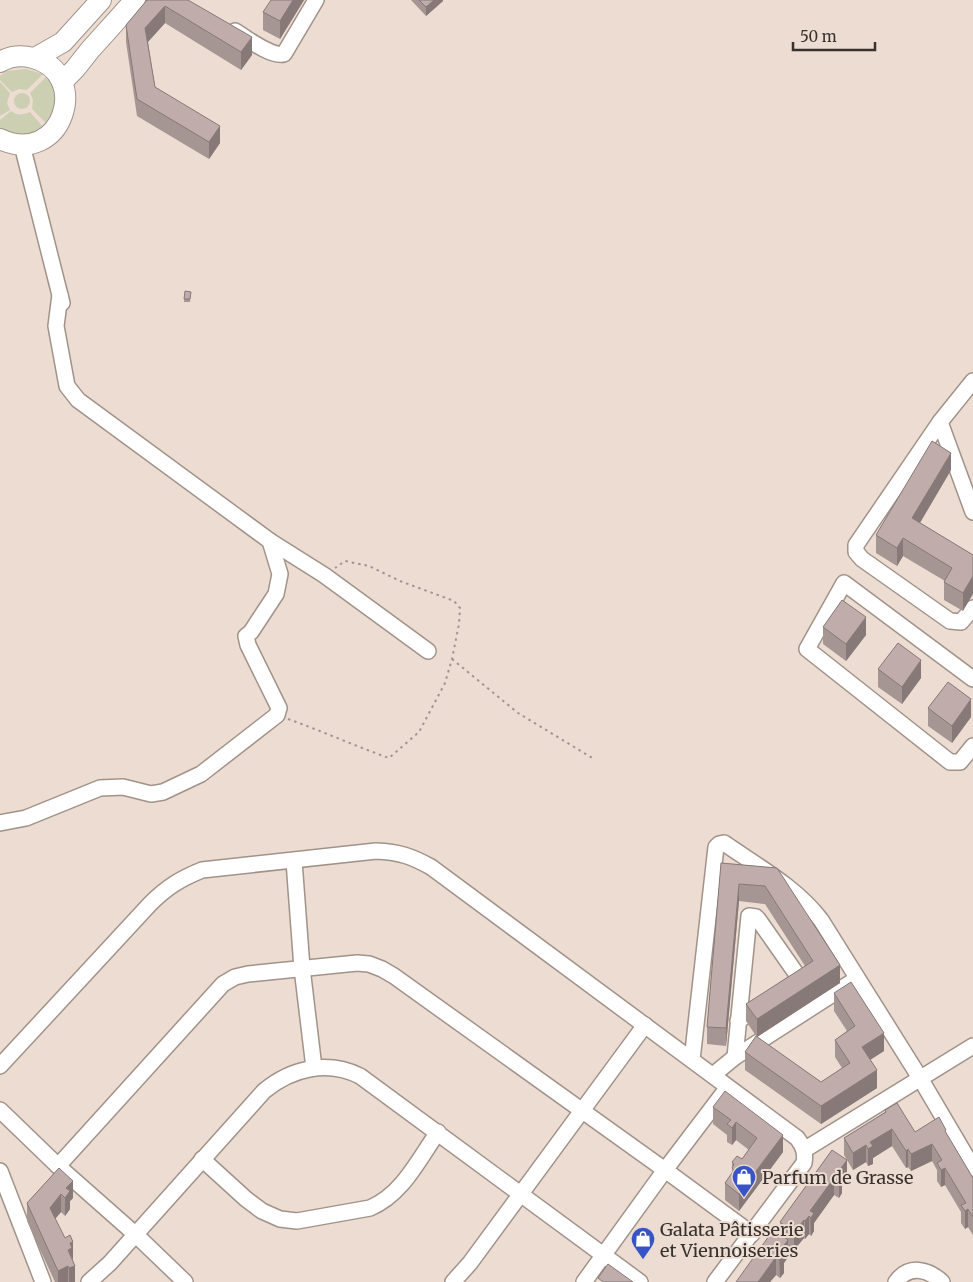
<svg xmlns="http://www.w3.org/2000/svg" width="973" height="1282" viewBox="0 0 973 1282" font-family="Merriweather,serif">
<rect width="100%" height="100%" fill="#ecdcd2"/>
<g fill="#cccfb1">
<path d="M26,69l17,5 -16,16 -8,-1 -7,3 -12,-12v-4l7,-5z"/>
<path d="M46,77c12,16 10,30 1,47l-15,-15 1,-9 -3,-7z"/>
<path d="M0,82l10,11 -3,10 3,7 -10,6z"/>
<circle cx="22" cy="101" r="8"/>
<path d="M11,111c6,5 12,4 19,1l12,14c-13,11 -29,12 -42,2v-8z"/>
</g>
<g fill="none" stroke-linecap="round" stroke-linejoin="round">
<defs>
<g id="minor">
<path d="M235,31c12,7 35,26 49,23l32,-54"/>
<path d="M22,145l40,158"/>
<path d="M973,381l-33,41 -84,123v7l6,7 88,62 11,1 12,-14"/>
<path d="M940,422l33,90"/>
<path d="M270,541l54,34 104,76"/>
<path d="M973,679l-129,-96 -37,66 143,113h10l13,-16"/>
<path d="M0,823l26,-5 74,-30 23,-1 28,7 12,-2 38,-18 76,-59 2,-7 -31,-63 -2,-9 5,-4 25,-38 4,-20 -10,-33 -192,-141 -11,-14 -11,-60 4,-31"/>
<path d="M294,861l8,107 12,100"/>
<path d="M738,1021l24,-16"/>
<path d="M735,1057l14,-141 7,1 2,2 42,60 -10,7"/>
<path d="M692,1060l24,-213 3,-3 5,-1c33,23 72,44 97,77l99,158 53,90"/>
<path d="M0,1066l150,-162c17,-17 30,-25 52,-34l174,-19c23,1 35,5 55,16l366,271c6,8 9,14 7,25l-89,119"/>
<path d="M713,1075l22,-18 115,-74"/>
<path d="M725,1091l-60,79 87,64"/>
<path d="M0,1110l58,56 77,68 50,48"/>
<path d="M804,1150l169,-104"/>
<path d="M202,1159l44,40 16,12 18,8 17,2 73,-13c32,-13 49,-49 68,-76"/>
<path d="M58,1166l165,-182 12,-7 13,-3 109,-11 12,1 13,5 12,7 271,194 -81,112"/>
<path d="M0,1171l43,111"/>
<path d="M89,1282l21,-19 154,-172c28,-23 63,-31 96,-15l280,206"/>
<path d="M453,1282l17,-19 175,-238"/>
<path d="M896,1282c13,-18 32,-13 46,0"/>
</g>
<g id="major">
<path d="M35,58l28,-16 38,-42"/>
<path d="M0,62c10,-6 22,-7 33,-4 59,15 30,110 -33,81"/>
<path d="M62,82l13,-13 15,-19 45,-50"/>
</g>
</defs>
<use href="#minor" stroke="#a19389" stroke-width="18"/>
<use href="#major" stroke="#a19389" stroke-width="22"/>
<g stroke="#a1958e" stroke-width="2" stroke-dasharray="2.5 4" stroke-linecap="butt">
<path d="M452,659l66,54 76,46"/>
<path d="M288,719c34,12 67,27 101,39l30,-26 26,-49 7,-24 7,-35 1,-16 -6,-7 -54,-20 -31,-15 -24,-5 -10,7"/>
</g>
<use href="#minor" stroke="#fff" stroke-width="15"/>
<use href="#major" stroke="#fff" stroke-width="20"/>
</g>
<g fill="#a59593">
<path d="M147,0h41l64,55 -11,15 -76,-47 -17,19 7,45 65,56 -11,16 -72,-43 -11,-74v-17z"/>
<path d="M304,0l-24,39 -17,-9v-18z"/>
<path d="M411,0h32v1l-17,15z"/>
<path d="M185,291l6,1 -1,10h-6z"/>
<path d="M951,470l-31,53 53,32 -10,56 -19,-11v-18l1,-1 -42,-25 -6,10 -21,-13v-18z"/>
<path d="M823,627l43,8 -20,26 -23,-17z"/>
<path d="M878,669l43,9 -19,26 -24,-17z"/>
<path d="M928,708l43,9 -19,26 -24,-17z"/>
<path d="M721,863l56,5 63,115 -83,54 64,45 21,-14 -7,-11v-17l12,-9 -13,-20v-18l50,58 -14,9 7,28 -56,36 -76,-54v-18l11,-16 -10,-15v-17l59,-38 -40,-62 -26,-3 -13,145 -19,-2v-17z"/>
<path d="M713,1107l70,45 -44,59 -14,-11v-17l7,-10v-11l10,-3 7,-9 -13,-10 -4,5 -5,-3v-7l-14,-11z"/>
<path d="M885,1110l30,22 31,1 27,45v57l-5,-8 -3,2 -4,-6v-11l-16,-27 -4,2 -4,-6v-11l-5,-9 -21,10 -3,-4 -2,1 -14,-22 -19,12v6l-5,2 -2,-4 -13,8 -9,-15v-17l41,-26z"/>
<path d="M832,1150l15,28 -5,6v9l-3,5 -5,-3 -20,28v8l-3,5 -2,-2 -4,5 -1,-1 -10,12 -6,-4v11l-4,6v10l-4,5 -4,-3 -6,7h-34l44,-49v-11z"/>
<path d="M59,1168l14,30 -3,3v8l-5,7 -4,-4 -6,7 18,41 2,22h-20l-28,-61v-18z"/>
</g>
<g fill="#867978">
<path d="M293,0h11l-24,39v-18z"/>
<path d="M434,0h9v1l-17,15v-9z"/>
<path d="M165,6v17l-20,22v-17z"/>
<path d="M252,37v18l-11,15v-18z"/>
<path d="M220,126v17l-11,16v-17z"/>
<path d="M951,453v17l-39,66v-18z"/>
<path d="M903,538v18l-6,10v-18z"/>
<path d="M973,576v18l-10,17v-18z"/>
<path d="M866,617v18l-20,26v-17z"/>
<path d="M921,660v18l-19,26v-17z"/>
<path d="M971,699v18l-19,26v-17z"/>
<path d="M739,884v17l-13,145v-18z"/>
<path d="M840,965v18l-83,54v-18z"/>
<path d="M884,1033v18l-22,14v-18z"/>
<path d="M877,1070v18l-56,36v-18z"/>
<path d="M736,1122v18l-4,5v-17z"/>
<path d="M892,1129v17l-19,12v6l-5,2v-17l2,-7z"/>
<path d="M783,1135v17l-44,59v-17z"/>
<path d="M932,1144v17l-21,10v-17z"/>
<path d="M866,1145v17l-13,8v-17z"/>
<path d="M908,1149v18l-2,1v-17z"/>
<path d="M847,1160v18l-5,6v9l-3,5v-17l-1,-9z"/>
<path d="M945,1168v17l-4,2v-17z"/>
<path d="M834,1178v17l-20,28v8l-3,5 -1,-25z"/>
<path d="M73,1181v17l-3,3v8l-5,7v-18l1,-10z"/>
<path d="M61,1194v18l-11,13v-17z"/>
<path d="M968,1209v18l-3,2v-18z"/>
<path d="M809,1216v18l-4,5v-18z"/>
<path d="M804,1220v18l-10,12v-17z"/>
<path d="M788,1240v17l-4,6v10l-4,5 -1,-26z"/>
<path d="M73,1242v18l-5,-10 2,-7z"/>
<path d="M776,1257v18l-6,7h-12z"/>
<path d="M68,1266v16h-10v-11z"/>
<path d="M75,1266v16h-6v-14z"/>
</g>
<g fill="#c0adab" stroke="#867978">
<path d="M147,0h41l64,37 -11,15 -76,-46 -20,22 10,59 65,39 -11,16 -72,-43 -11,-74z"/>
<path d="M271,0h22l-13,21 -17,-9z"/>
<path d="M419,0h15l-8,7z"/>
<path d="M185,291l6,1 -1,7h-6z"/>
<path d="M932,441l19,12 -39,65 61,37v21l-10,17 -19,-11 8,-14 -49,-30 -6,10 -21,-13z"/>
<path d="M842,600l24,17 -20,27 -23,-17z"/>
<path d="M898,643l23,17 -19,27 -24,-18z"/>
<path d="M948,682l23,17 -19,27 -24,-18z"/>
<path d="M721,863l56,5 63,97 -83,54 -11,-15 67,-43 -48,-75 -26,-2 -13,144 -19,-1z"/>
<path d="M851,982l33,51 -22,14 15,23 -56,36 -76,-54 11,-16 65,46 29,-19 -15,-23 20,-14 -21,-33z"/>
<path d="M725,1091l58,44 -44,59 -14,-11 9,-13 -2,-2 2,-4 -2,-2 5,-6 5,3 15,-21 -21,-16 -4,6 -5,-4 4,-4 -18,-13z"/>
<path d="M897,1103l18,29 24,-15 7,13 -1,1 28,47v39l-5,-8 -3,2 -4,-6 5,-2 -21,-35 -4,2 -4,-7 5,-3 -10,-16 -21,10 -3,-5 -2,2 -14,-22 -22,13 3,4 -5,3 -2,-4 -13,8 -9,-15 42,-26 -1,-2z"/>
<path d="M832,1150l15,10 -9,12 4,4 -3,5 -5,-3 -24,33 4,2 -3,5 -2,-2 -4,5 -1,-1 -10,13 -14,-11z"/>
<path d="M59,1168l14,13 -7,7 4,3 -5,7 -4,-4 -11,14 15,30 5,-3 3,7 -3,1 2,5 -4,2 7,16 -6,2 -1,-2 -10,5 -31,-68z"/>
<path d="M774,1229l14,11 -9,12 5,3 -4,5 -4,-3 -18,25h-22z"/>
<path d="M608,1264l25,18h-30l-5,-4z"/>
</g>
<defs>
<symbol id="shop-pin" viewBox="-11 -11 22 30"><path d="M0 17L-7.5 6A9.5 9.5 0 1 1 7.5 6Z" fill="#3853c5" stroke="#ecdcd2"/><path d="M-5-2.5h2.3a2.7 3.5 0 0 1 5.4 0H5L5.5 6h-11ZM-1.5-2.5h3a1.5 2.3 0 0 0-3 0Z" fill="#fff"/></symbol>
</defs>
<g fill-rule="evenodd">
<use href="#shop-pin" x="730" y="1163" width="28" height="38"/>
<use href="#shop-pin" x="629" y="1225" width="28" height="38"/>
</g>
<g text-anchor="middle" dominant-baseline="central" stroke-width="4" stroke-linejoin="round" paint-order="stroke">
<g font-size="18" fill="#38322e" stroke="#ecdcd2" text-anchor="start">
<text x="762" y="1177">Parfum de Grasse</text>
<text x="660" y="1229">Galata Pâtisserie<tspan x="660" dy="21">et Viennoiseries</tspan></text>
</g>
</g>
<path d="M793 42v8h82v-8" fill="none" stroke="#38322e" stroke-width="2.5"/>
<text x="800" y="42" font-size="15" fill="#38322e" stroke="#ecdcd2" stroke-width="4" paint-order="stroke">50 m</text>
</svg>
